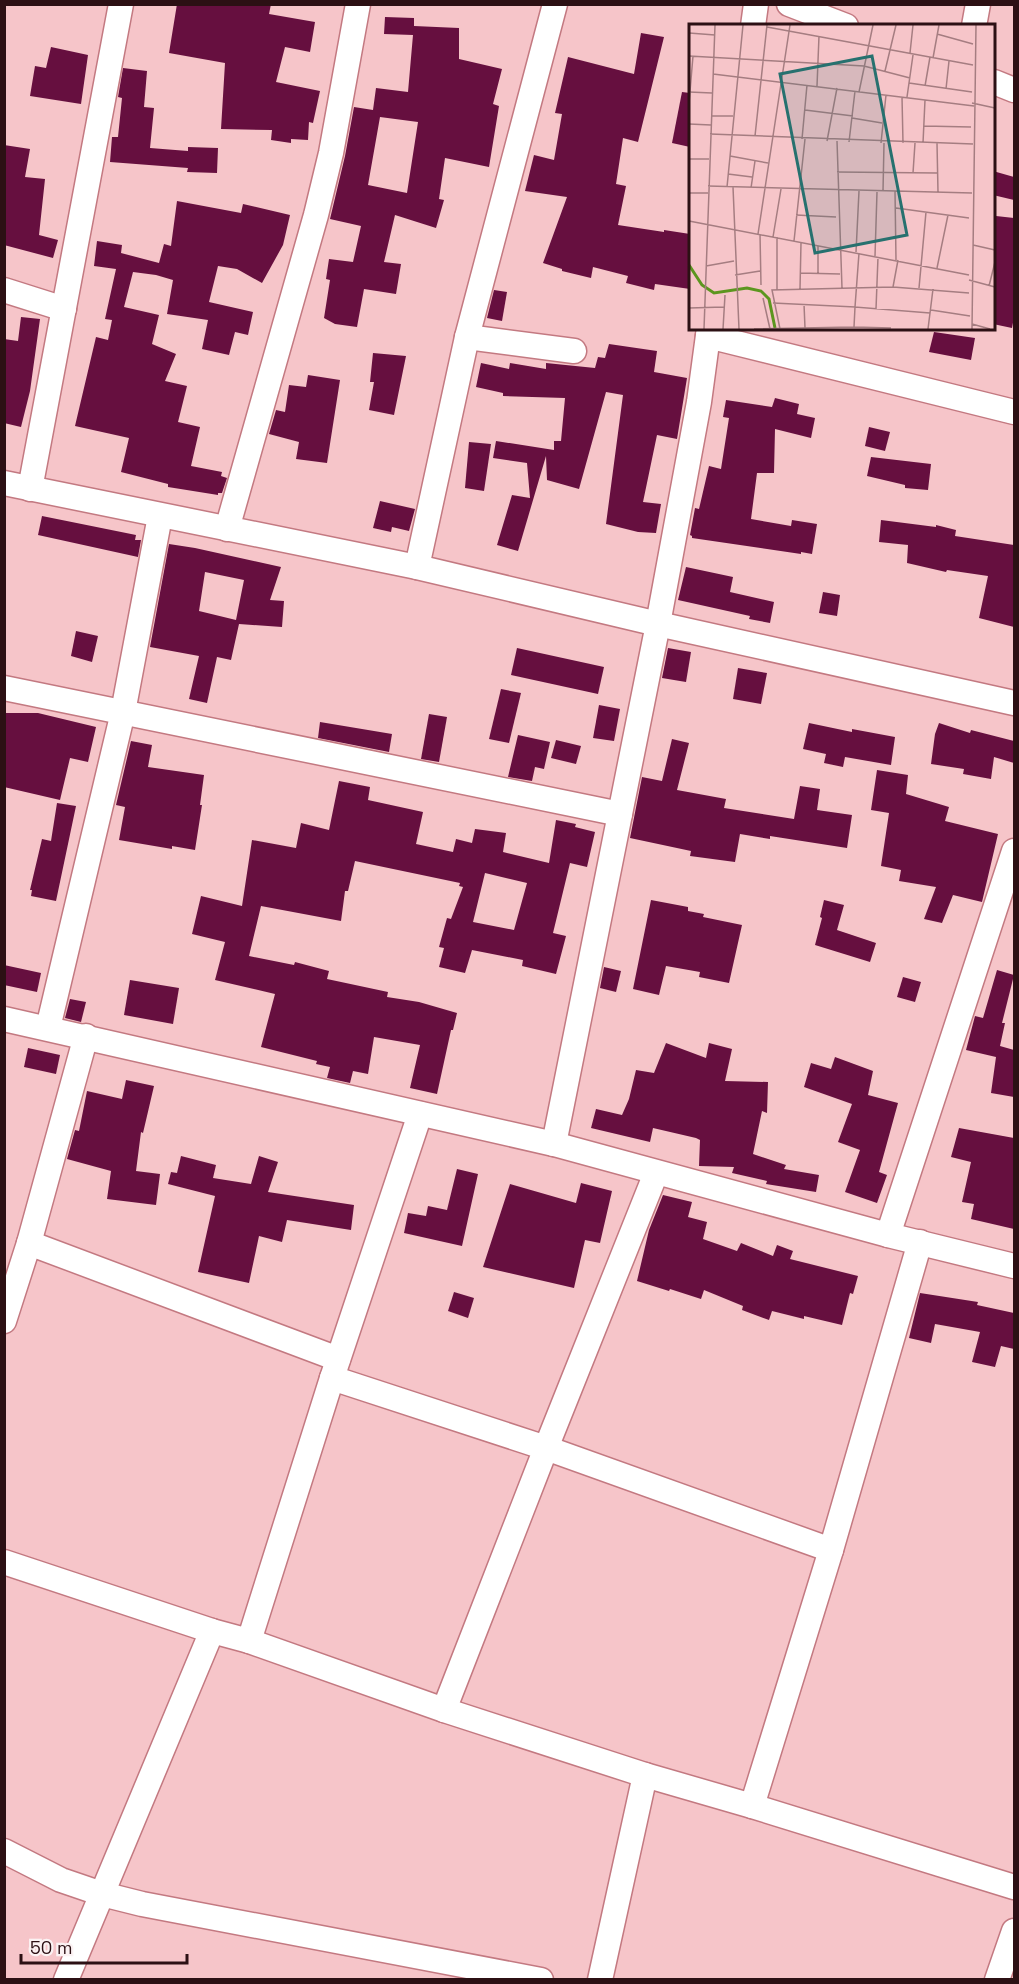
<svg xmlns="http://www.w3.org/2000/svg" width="1019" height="1984" viewBox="0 0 1019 1984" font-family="'Space Grotesk',sans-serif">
<rect width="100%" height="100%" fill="#f6c5c9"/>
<g fill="#660f3f" fill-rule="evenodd">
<path d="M177,4h94l-2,10 46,8 -5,30 -25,-5 -9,35 44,9 -7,32 -4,-1 -1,18 -17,-1v4l-20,-3 1,-10 -51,-1 4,-66 -56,-10z"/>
<path d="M385,17l29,1v15v-7l45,2v31l43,10 -9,35 6,2 -10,61 -44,-9 -6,41 5,1 -8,28 -41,-13 -11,47 17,2 -5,30 -32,-5 -7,38 -22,-3 -11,-6 6,-38 -4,-1 3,-20 24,3 8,-36 -31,-7 15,-63 9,-49 19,3 3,-22 32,4 5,-57 -29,-1zM380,117l38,5 -11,71 -39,-8z"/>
<path d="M641,33l23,4 -26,105 -15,-4 -7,46 10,2 -8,39 46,7v-2l26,4v55l-35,-5 -1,6 -28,-7 2,-7 -35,-9 -2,11 -29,-7v-2l-19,-6 24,-66 -42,-6 9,-36 20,5 8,-46 -7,-1 13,-56 66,17z"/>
<path d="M51,47l37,8 -7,49 -51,-8 5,-30 11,2z"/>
<path d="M123,68l24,3 -3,36 10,1 -4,40 38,3v-4l30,1 -1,25 -30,-1 1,-4 -78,-6 2,-25h6l4,-39 -4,-1z"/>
<path d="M682,92l8,1v54l-18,-4z"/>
<path d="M4,145l26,4 -5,28 20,2 -6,56 19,5 -5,18 -49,-13z"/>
<path d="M993,171l21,6v23l-21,-5z"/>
<path d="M177,201l64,12 2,-9 47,11 -7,30 -21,38 -25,-14 -19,-3 -9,36 44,10 -5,23 -13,-3 -6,23 -27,-6 6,-29 -41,-6 6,-34 -17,-5 -23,-3 -9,35 35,8 -7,29 24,10 -11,27 22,5 -9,36 22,5 -9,39 31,6 -1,4 6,2 -5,15h-4v2l-50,-8v-3l-47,-12 8,-34 -54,-12 21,-89 12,3 4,-20 -7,-1 11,-50 -22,-3 3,-25 25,4 -1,8 38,10 5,-19 7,2z"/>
<path d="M996,216l18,2v99l-2,11 -19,-4v-90z"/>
<path d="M494,290l13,2 -5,29 -15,-3z"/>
<path d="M21,317l19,2 -10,72 -9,36 -17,-4v-84l14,2z"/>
<path d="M934,332l41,6 -4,22 -42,-8z"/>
<path d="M609,344l48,7 -3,21 33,6 -10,61 -20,-4 -14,67 18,2 -5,29 -18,-1 -32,-8 17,-129 -17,-3 -27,97 -32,-9 -1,-24 -28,95 -21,-6 15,-50 18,3 -3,-35 -34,-5 3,-17 58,9v-9h7l4,-43 -62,-2v-3l-27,-6 5,-24 28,6 1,-6 36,6v-6l49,5 3,-11 7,1z"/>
<path d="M373,353l33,3 -12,59 -25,-5 5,-28h-4z"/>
<path d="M308,375l32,5 -13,83 -31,-4 3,-17 -30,-8 7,-24 9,2 4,-27 17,2z"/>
<path d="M775,398l24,6 -2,10 18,4 -4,20 -36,-9 -1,44h-17l-6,46 40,7 1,-6 25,4 -5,30 -11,-2v2l-109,-16v-2l-2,-1 5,-27 4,1 10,-43 12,3 8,-51 -6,-1 3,-17 46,7z"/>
<path d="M869,427l21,5 -5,19 -20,-5z"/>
<path d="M469,442l22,2 -7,47 -19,-3z"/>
<path d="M871,457l60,7 -3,26 -23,-2v-3l-38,-9z"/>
<path d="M380,501l35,8 -6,22 -17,-4 -1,5 -18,-4z"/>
<path d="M42,516l94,19 -1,5h6l-3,17 -100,-22z"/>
<path d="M881,520l55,7v-2l20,5 -1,6 59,9v82l-35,-9 9,-42 -41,-6 -1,2 -39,-9 1,-18 -29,-3z"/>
<path d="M169,544l26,4 86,19 -11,33 14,1 -2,26 -43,-3 -8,36 -14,-3 -10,46 -18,-4 10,-43 -49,-9zM205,572l39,8 -8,40 -37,-9z"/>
<path d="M686,567l47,10 -3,15 44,10 -4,21 -21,-4 1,-3 -72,-16z"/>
<path d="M823,592l17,3 -3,21 -18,-3z"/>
<path d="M76,631l22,5 -6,26 -21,-6z"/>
<path d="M517,648l87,19 -6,27 -87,-19z"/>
<path d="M668,648l23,4 -5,30 -24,-4z"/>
<path d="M738,668l29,5 -6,31 -28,-5z"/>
<path d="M501,689l20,4 -12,50 -20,-4z"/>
<path d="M599,705l21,4 -6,32 -21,-3z"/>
<path d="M4,713h34l58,14 -8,35 -18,-4 -10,42 -56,-13z"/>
<path d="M429,714l18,3 -8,45 -18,-3z"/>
<path d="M320,722l72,12 -3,18 -71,-14z"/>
<path d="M809,723l43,9v-3l43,8 -4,28 -46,-8 -2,10 -19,-4 2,-9 -23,-5z"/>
<path d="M939,723l31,10 1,-3 43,11v22l-20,-6 -3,22 -28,-5 1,-5 -33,-5 4,-30z"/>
<path d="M518,735l32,7 -6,27 -9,-2 -3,14 -24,-4z"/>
<path d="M672,739l17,4 -12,47 49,9 -2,9 70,11 6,-33 20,3 -3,21 35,5 -5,33 -77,-12v3l-30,-5 -5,28 -45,-6 1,-5 -61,-13 12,-61 20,4z"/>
<path d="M556,740l25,6 -5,18 -25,-6z"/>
<path d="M131,741l21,4 -4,22 56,8 -4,30h2l-7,45 -23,-4v3l-53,-9 6,-33 -9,-2z"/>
<path d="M877,770l31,5 -2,19 43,13 -4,14 53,13 -16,68 -29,-7 -11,28 -18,-4 12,-32 -37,-6 2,-11 -20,-4 8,-53 -18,-3z"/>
<path d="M339,781l31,6 -2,13 55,12 -7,32 37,8 3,-13 16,4 3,-14 31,4 -3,19 46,11 7,-43 20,4 -1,3 20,5 -8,35 -17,-4 -17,70 13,3 -10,38 -34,-8 1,-6 -51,-10 -7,23 -26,-6 5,-19 -5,-1 8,-29 4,1 12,-32 -4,-1 1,-3 -105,-22 -7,30h-3l-4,30 -80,-15 -12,50 45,9 1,-3 34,9 -2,8 61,13 -1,5 32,5 38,11 -4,17h-2l-14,64 -27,-6 10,-43 -46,-8 -6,37 -15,-3 -3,12 -23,-5 3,-11 -14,-3 1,-3 -56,-14 14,-53 -60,-14 10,-38 -33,-8 9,-38 41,10 10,-66 44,8 5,-25 28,7zM485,873l42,10 -13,47 -41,-8z"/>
<path d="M57,803l19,3 -20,95 -25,-5 1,-6h-2l12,-51 9,2z"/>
<path d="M651,900l37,7v4l16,3 -1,3 39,8 -13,58 -30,-6 1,-5 -34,-6 -7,29 -26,-6z"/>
<path d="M824,900l20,5 -7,25 39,13 -6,19 -55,-17 7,-27 -2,-1z"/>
<path d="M4,965l37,8 -4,19 -33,-7z"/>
<path d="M604,967l17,4 -5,21 -16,-4z"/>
<path d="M997,970l17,5 -12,48h3l-5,23 14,4v47l-23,-4 5,-36 -30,-7 9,-34 8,2z"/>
<path d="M903,977l18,5 -6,20 -18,-5z"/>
<path d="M130,980l49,8 -6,36 -49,-9z"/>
<path d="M70,999l16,3 -5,20 -16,-4z"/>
<path d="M666,1043l40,15 3,-15 23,6 -7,32 43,1 -1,31 -5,-2 -9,43 33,11 -2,4 35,6 -3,17 -50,-8 1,-3 -35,-8 2,-6 -35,-1 1,-26 -4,-2 -43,-10 -3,14 -59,-14 5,-19 26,6 7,-16 7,-29 18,3z"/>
<path d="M28,1048l32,7 -4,19 -32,-7z"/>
<path d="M835,1057l38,14 -5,24 30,8 -19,69 8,3 -10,28 -32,-11 15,-42 -22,-8 14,-38 -48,-17 7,-24 20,6z"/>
<path d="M126,1080l28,6 -11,47 -2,-1 -5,39 24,3 -4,31 -49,-6 4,-28 -44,-12 8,-29 4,1 8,-40 35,8z"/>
<path d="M959,1128l55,10v91l-43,-10 3,-15 -12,-2 9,-40 -20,-5z"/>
<path d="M181,1156l35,9 -3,13 38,6 8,-28 19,6 -10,30 86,13 -3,25 -64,-10 -5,22 -23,-6 -10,47 -51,-11 17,-76 -47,-12 3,-12 6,1z"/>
<path d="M457,1169l21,5 -16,72 -58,-13 4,-20 18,3 2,-10 19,4z"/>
<path d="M581,1183l31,8 -12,52 -15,-3 -11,48 -91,-21 27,-83 66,19z"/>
<path d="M663,1195l29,7 -4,15 19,5 -4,17 34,12 4,-8 32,13 4,-11 16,6 -3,8 68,17 -5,18 -3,-1 -8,32 -38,-9v3l-32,-8 -3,9 -27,-10 1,-4 -39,-16 -3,9 -31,-10 -1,2 -32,-10 12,-51z"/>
<path d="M454,1292l20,6 -6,20 -20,-7z"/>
<path d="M920,1293l58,9 -1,3 37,8v36l-13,-3 -6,21 -23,-5 8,-30 -45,-8 -4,19 -22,-5z"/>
</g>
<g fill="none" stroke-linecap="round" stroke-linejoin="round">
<defs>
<g id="minor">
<path d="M789,4l57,22"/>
<path d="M753,26l3,-22"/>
<path d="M974,26l4,-22"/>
<path d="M994,82l20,8"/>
<path d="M4,290l60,19"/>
<path d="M708,336l306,76"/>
<path d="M467,337l107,14"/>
<path d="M4,483l413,84 241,57 356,79"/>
<path d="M30,489l91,-485"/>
<path d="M227,529l89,-314 15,-62 27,-149"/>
<path d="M417,567l50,-230 88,-333"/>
<path d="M4,688l616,126"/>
<path d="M4,1019l550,125 334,91 126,31"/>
<path d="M48,1028l75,-316 37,-196"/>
<path d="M554,1144l104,-520 41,-222 10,-74"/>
<path d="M888,1235l126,-384"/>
<path d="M29,1243l309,116"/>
<path d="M4,1321l25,-78 57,-207"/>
<path d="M332,1378l214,70 285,102"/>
<path d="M4,1562l208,69 37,10 195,69 201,65 107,31 262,81"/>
<path d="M249,1641l83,-263 88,-264"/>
<path d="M444,1710l102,-262 110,-275"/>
<path d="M752,1806l79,-256 89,-308"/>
<path d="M4,1851l57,29 41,14 40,10 399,76"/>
<path d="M66,1980l146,-349"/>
<path d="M600,1980l45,-205"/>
<path d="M997,1980l17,-49"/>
</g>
</defs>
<use href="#minor" stroke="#c37981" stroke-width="27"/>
<use href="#minor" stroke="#fff" stroke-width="24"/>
</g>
<g transform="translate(689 24)">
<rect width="306" height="306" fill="#f6c5c9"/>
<path fill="none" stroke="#5c961f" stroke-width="3" d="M0,241l13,20 12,8 33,-5 14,3 8,8 6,29"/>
<path fill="none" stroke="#a57d81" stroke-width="1.5" d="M78,3l206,38M0,9l26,2M248,10l36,10M221,29l3,-28M0,32l175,10 46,12M244,34l6,-33M196,47l11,-46M24,50l261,32M220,59l63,9M128,62l2,-50M236,62l5,-29M257,65l3,-28M0,68l23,1M170,68l14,-67M213,73l1,46M218,73l6,-42M0,79l4,-47M283,79l23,5M116,86l48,6M22,92h22M163,94l30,5M0,100l22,1M235,102l47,1M21,110l263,10M66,112l12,-111M113,115l5,-54M138,117l10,-53M148,117l5,147M160,118l6,-51M192,119l5,-48M234,119l2,-43M248,119l1,49M41,132l38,7M0,135h20M148,148l100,1M224,149l2,-30M39,150l24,3M19,162l264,7M38,163l16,-162M44,163l6,142M62,164l4,-27M194,167l1,-48M206,167l1,69M0,169h19M207,184l73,10M107,191l40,2M0,197l280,54M69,210l32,-209M71,210l1,51M84,213l8,-48M105,217l11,-102M284,221l22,5M129,222v27M167,228l3,-61M186,232l2,-64M17,242l28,-5M248,244l11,-53M111,249l40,1M46,251l25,-4M280,256l26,7M300,262l6,-24M204,263l5,-27M230,264l7,-76M111,265l1,-46M88,266v-53M74,274l7,31M84,279l82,4 4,-54M115,280l1,24M0,284l35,-1M187,285l2,-52M242,286l39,6M283,300l18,5M202,304l-37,-1 1,-20 75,6M15,305l11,-304M34,305l2,-34M65,305l100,-2M91,305l-8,-39 121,-3 76,6M239,305l5,-40M283,305l4,-304"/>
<path fill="#27716f" fill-opacity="0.15" stroke="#27716f" stroke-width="3" d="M183,32l35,179 -92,18 -35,-179z"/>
<rect width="306" height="306" fill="none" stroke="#2c1014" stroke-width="3"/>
</g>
<rect width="1019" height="1984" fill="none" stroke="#2c1014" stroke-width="12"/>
<path d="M21 1954v9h166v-9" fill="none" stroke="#2c1014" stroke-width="3"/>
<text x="30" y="1954" font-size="18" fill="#2c1014" stroke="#fbf2f3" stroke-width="4.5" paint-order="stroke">50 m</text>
</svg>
